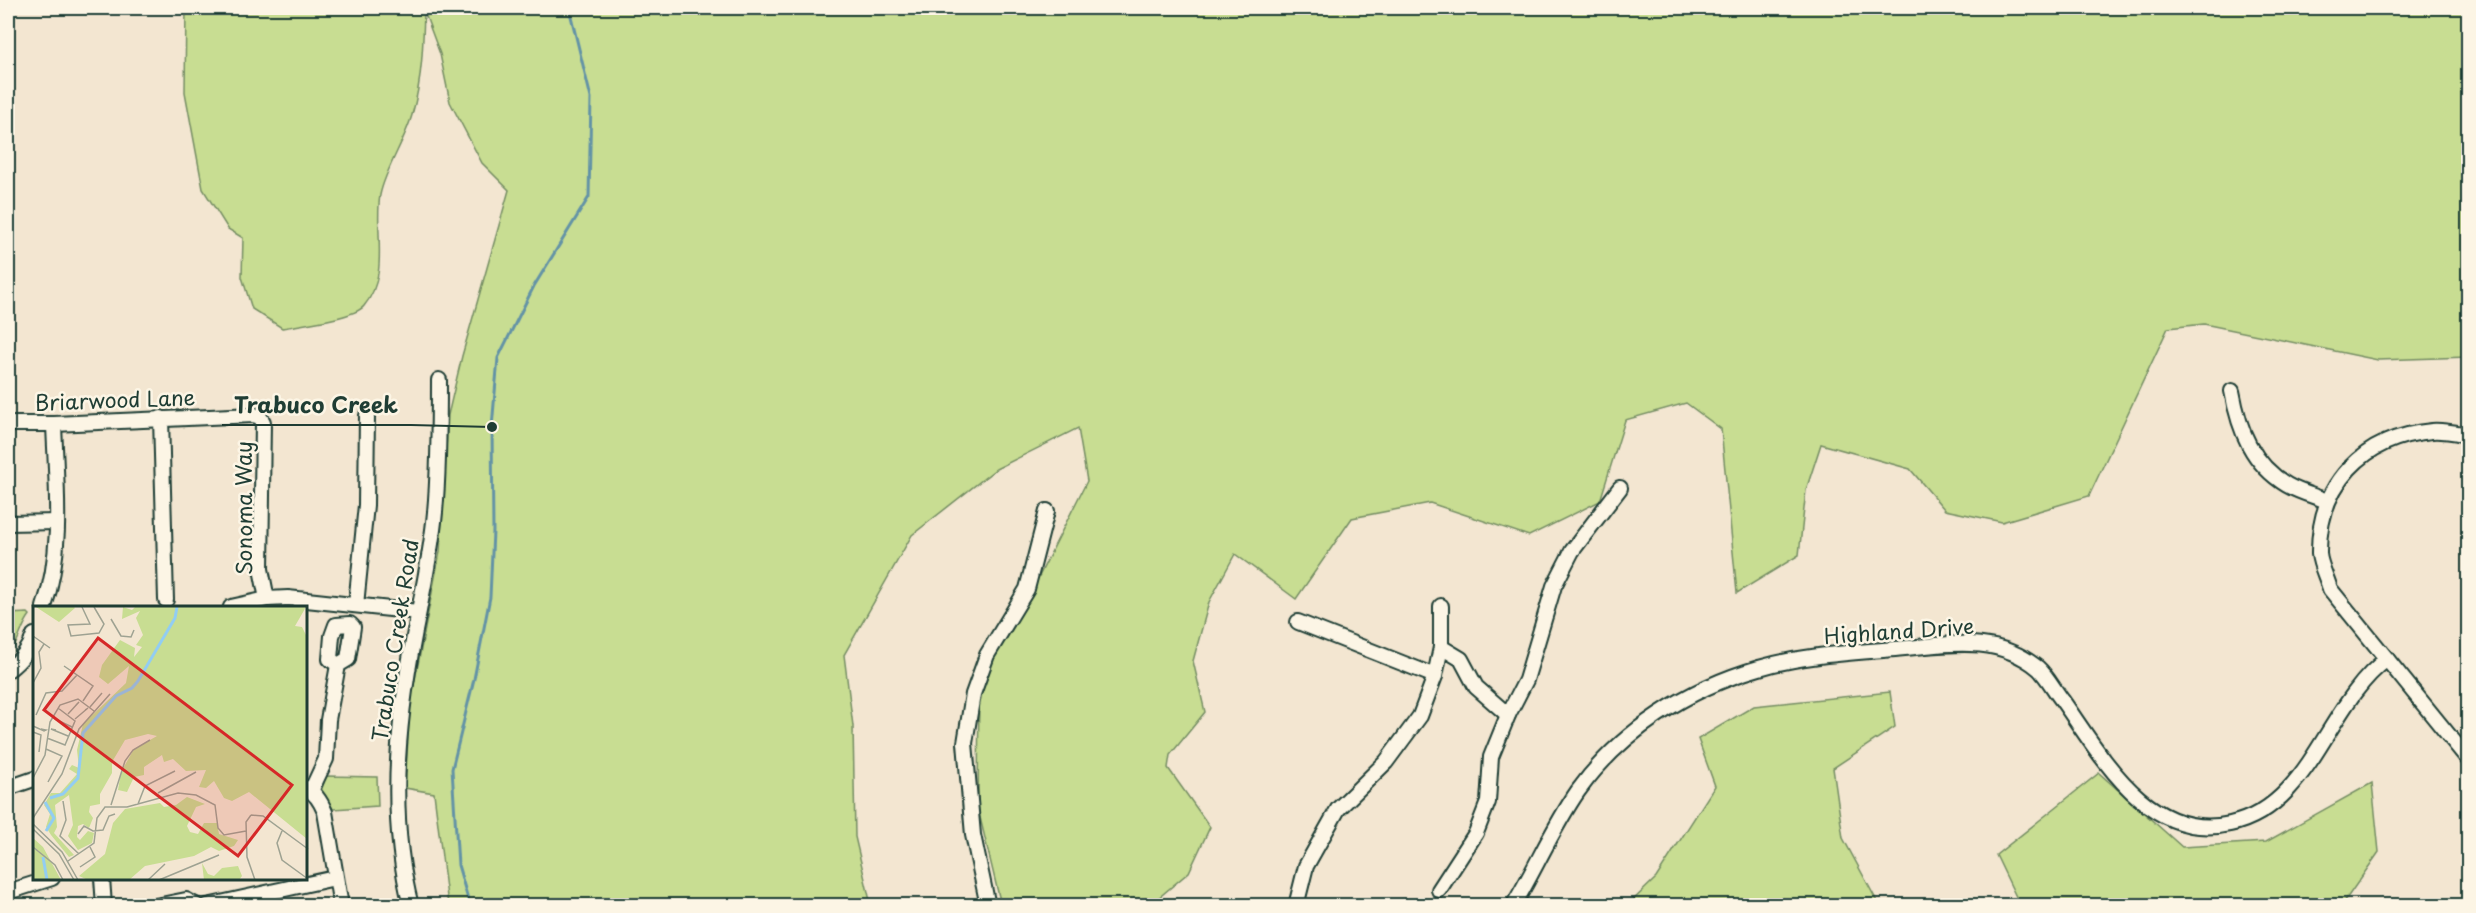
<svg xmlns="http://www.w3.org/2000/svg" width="2476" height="913" viewBox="0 0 2476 913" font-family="'Playpen Sans',sans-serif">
<rect width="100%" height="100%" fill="#f3e6d1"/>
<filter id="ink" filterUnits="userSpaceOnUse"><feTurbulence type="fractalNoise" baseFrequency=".0167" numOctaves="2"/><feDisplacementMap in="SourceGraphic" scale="12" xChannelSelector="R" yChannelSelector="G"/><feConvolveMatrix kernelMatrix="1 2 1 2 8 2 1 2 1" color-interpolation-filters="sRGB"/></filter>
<g filter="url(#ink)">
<g fill="#c8dd92" stroke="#748d63" stroke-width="1.5">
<path d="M186,8h2282v349l-90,3 -174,-36 -36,4 -79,168 -87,26 -57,-12 -35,-41 -89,-25 -15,46 -7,65 -62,38 -16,-164 -35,-26 -61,17 -25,81 -71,35 -99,-33 -78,15 -56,81 -61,-45 -26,48 -16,59 12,51 -35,43 -2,13 42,59 -21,45 -39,33h-149l-23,-96 1,-131 37,-56 71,-141 -9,-53 -82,41 -84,66 -68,120 9,71 2,111 16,68h-423l-14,-112 -29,-5 5,-83 30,-153 8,-137 14,-59 47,-166 -27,-27 -32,-61 -10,-48 -16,-43c-1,35 -2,70 -12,104 -7,25 -27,55 -32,80 -6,37 10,80 -16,111 -9,12 -66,19 -82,22l-30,-19 -10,-32 1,-39 -15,-9 -25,-40 -18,-97z"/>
<path d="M28,613l2,2c-10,13 -11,29 -22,41v-42z"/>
<path d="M1890,692l5,35 -62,41 10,70 36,67h-251l28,-27 59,-92 -17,-47 56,-33z"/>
<path d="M2099,773l83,74 84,-5 106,-59 7,69 -37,53h-322l-24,-50z"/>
<path d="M326,776l51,1 1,29 -45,3 -12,-18z"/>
</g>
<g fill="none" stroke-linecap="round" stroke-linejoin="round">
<path stroke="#6493a6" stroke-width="3" d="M470,906l-12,-41 -6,-96 22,-90 16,-82 3,-66 -1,-104 6,-69 36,-72 55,-89 2,-99 -22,-90"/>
<defs>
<g id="minor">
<path d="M2232,391c7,39 20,73 55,94 12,7 27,11 40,16"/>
<path d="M161,418l5,182"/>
<path d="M8,424h46l200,-9 6,2 3,5 -2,147 6,30"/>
<path d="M2468,435c-11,-2 -25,-5 -36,-4 -69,6 -114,53 -113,123 1,11 8,24 11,35l138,170"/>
<path d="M8,523l49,-1"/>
<path d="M356,605l10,-100 1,-90"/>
<path d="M44,607c20,-58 12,-123 10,-183"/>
<path d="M231,607l36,-8 21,-1 130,14"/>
<path d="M1298,622l137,54"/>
<path d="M1441,647l20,12 15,28 32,28"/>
<path d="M8,670c12,-9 22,-21 26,-35"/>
<path d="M8,788l26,-9"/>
<path d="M306,788c10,5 15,14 19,24l16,94"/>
<path d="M311,791l15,-32 2,-39 10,-55 10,-6 5,-32 -3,-3 -14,1 -4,11 -2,23 8,6"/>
<path d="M102,878l2,28"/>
<path d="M1439,890l37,-57 12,-31 3,-45 17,-42 18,-35 28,-94 18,-35 48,-63"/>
<path d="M8,892l44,-14"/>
<path d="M156,906l30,-6 11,6"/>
<path d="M207,906l128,-28"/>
<path d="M411,906c-25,-97 -12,-198 8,-295 6,-32 13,-65 16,-99 4,-43 4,-88 4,-132"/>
<path d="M988,906l-15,-71 -8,-92 8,-49 14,-39 40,-66 20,-78"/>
<path d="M1296,906l10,-40 32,-57 48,-47 34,-46 15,-40 6,-29v-41"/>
<path d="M1513,906c23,-38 40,-79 65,-115 43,-60 111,-103 181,-123 44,-13 91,-15 136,-19 51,-4 100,-16 143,19 9,8 16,22 24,32 39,55 86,143 168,124 82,-18 96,-120 157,-165"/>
</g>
</defs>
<use href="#minor" stroke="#1f3d34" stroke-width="18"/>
<use href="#minor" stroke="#fcf5e5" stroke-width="14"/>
</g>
</g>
<g text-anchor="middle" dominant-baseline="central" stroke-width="5" stroke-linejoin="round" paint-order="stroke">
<g font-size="21" fill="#1f3d34" stroke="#fcf5e5">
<text transform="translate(115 399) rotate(-2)">Briarwood Lane</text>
<text transform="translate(243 508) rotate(-90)">Sonoma Way</text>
<text transform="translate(1899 630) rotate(-4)">Highland Drive</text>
<text transform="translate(394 640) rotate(-81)">Trabuco Creek Road</text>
</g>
</g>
<g transform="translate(33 606)">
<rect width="274" height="274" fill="#f3e6d1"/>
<path d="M3,1h38l1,1 -16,14zM90,1l9,3 3,-3h171l-11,19 7,1 5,10v202l-58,-47 -17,9 -8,-3 -10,-17 -8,7 -7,-1 7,-17 -20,1 -13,-12 -9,3 -2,-7 -18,12v8l-10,2 -7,15 -9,-2 3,-18 13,-23 23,-13 -9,-2 -23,6 -13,22v11l-12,21v10l-10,2 -1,6 4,6 -4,10 -6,-4 -5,2 -1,11 3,3 8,-9 6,2 -2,10 -14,7 -10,-14 5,-11 -4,-30 -14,10 2,22 -3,6 20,22 -5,2 -18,-22 -5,-8 4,-13 -6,-9 7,-12h9l17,-19 -8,-5 3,-4 7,3 -2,-18 6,-26 43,-41 3,-17 -21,18 -9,-7 3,-12 18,-25 15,8 -1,9 8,-10 -6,-2 7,-10 -7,-17 4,-7 -18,8zM154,191l18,7 -9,3 -9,19 3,6 8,2 6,-11h13l2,11 19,6 -4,6 -15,5 -8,-4 -17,9 -49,10 -16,14h-41l-9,-4 26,-22 8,-31 12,-14 35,-6 4,4 12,-2zM0,232l10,9 18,33h-28zM169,257l6,11 6,2 8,-8 16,-2 4,10 -3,4h-35z" fill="#c8dd92"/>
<path fill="none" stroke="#92cdf2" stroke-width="3" d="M17,192l13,-4 15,-16 5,-45 33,-37 16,-8 6,-7 37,-63 2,-11M12,196l9,16 -8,13M10,251l4,23"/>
<path fill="none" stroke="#9ea292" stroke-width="1.5" d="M49,1l8,17 -22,1 3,11 28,-3 5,-9 -10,-17M78,13l10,17 10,1 3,-7M0,30l17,12M31,60l29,20 -10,15M0,77l8,-15 -2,-16 5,-8M57,101l12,-14M35,108l11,-12 -3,3M3,109l10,-22 16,-2 15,-16M42,113l13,-11 -3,2M27,115l-5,-2 17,8M0,120l11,5 2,-1 -5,-1M23,124l-5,-1 17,7M0,126l8,3 -2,17M14,132l18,7 10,-24 -17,-13M13,143l16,7 -14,26M0,172l12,-23 5,-33 10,-17 18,-6 16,12M125,187l38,-21M30,195l3,19 -6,16 19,18M105,198l7,-18 30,-15M78,199l14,-44 8,-11 17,-10M218,209l12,1 45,33M218,209l-5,7 1,35 8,23M0,212l29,-44 17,-45 31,-35M0,218l29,28 16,28M0,223l26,25 15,26M249,225l-5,12 5,17 26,19M45,228l6,-8 9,5 10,-1 6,-14 6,-2M0,241l22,18 8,15M35,255l26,-18 3,-25 8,-11h22l51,-14 18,2 19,10 3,23 6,7 22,-4M47,261l15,-10 -5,-10M115,274l17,-16M126,274l60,-25"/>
<path fill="#d62828" fill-opacity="0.15" stroke="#d62828" stroke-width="3" d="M65,32l194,147 -54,71 -194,-146z"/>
<rect width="274" height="274" fill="none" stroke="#1f3d34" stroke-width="3"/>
</g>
<path fill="none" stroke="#1f3d34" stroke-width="2" d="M492 427L411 425H222"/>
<circle fill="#1f3d34" stroke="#fcf5e5" stroke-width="2" cx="492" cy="427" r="6"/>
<g font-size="22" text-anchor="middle" font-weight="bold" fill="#1f3d34" stroke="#fcf5e5" stroke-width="5" stroke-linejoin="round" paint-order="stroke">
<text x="316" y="413">Trabuco Creek</text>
</g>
<rect width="2476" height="913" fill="none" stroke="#fcf5e5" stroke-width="30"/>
<rect x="15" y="15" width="2446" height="883" fill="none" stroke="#1f3d34" stroke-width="2" filter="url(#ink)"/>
</svg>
